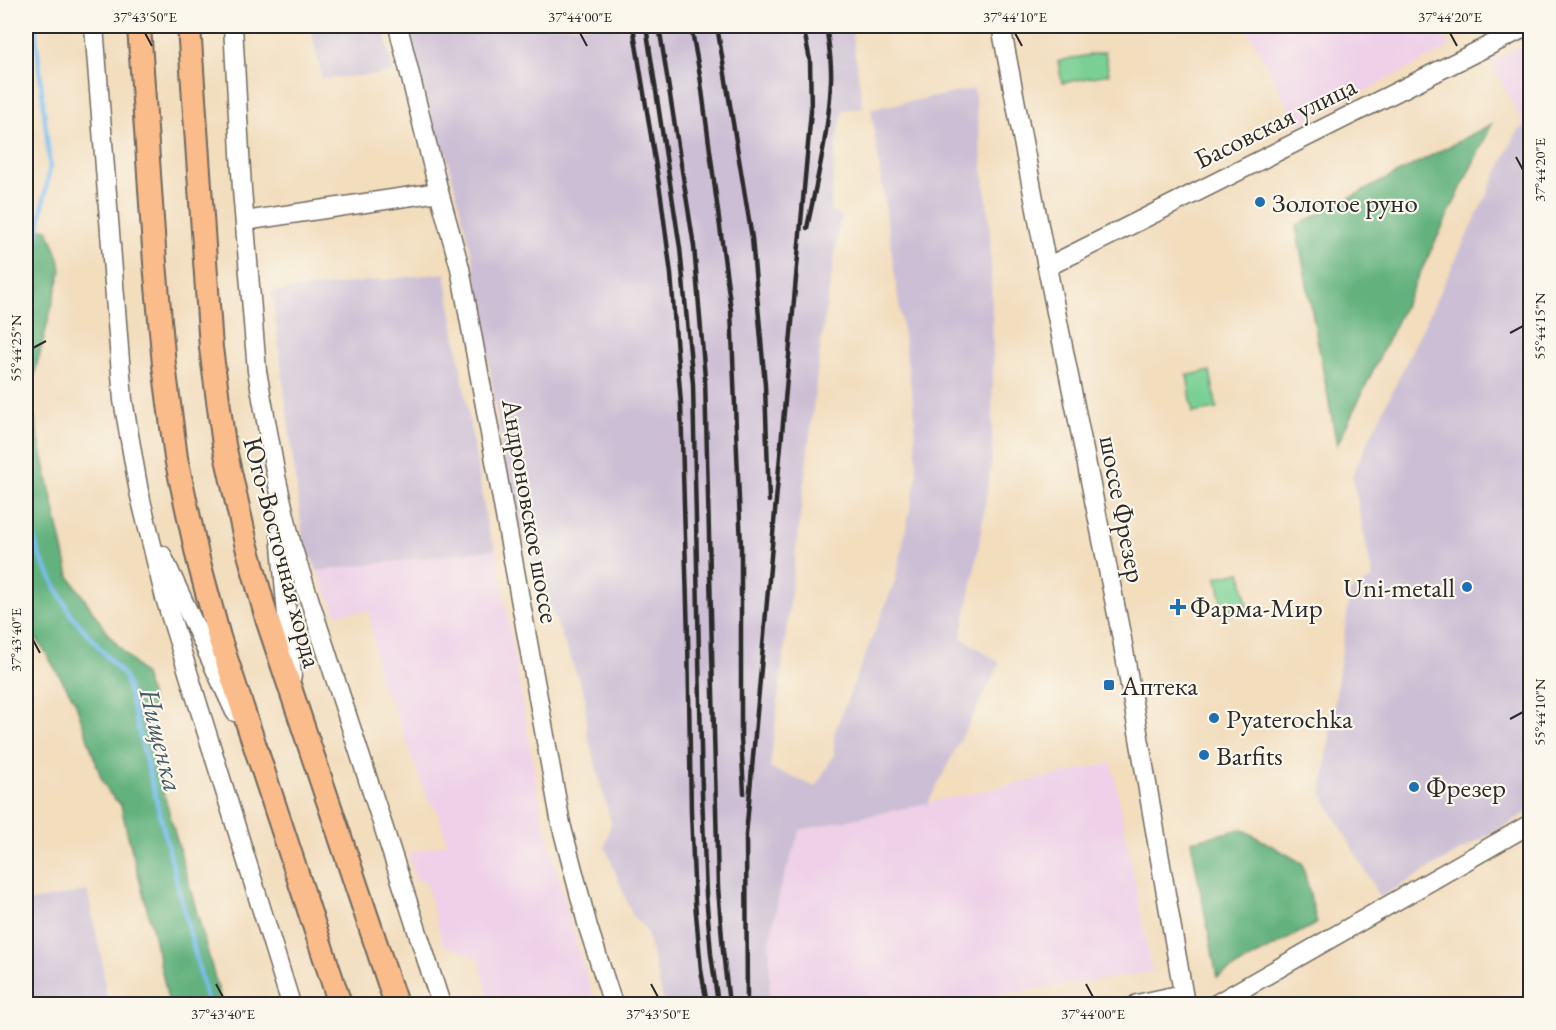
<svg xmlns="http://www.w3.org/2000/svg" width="1556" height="1030" viewBox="0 0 1556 1030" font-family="'EB Garamond',serif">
<rect width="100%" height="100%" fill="#fbf7ec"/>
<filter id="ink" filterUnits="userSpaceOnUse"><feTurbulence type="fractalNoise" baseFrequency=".0167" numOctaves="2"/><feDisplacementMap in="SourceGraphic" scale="12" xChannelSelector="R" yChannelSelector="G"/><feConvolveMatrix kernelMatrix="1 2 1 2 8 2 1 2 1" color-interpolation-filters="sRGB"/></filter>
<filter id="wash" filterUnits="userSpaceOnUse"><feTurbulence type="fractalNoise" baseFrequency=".008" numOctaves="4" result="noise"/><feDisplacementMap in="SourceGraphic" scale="24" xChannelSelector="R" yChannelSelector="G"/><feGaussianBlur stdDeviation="1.35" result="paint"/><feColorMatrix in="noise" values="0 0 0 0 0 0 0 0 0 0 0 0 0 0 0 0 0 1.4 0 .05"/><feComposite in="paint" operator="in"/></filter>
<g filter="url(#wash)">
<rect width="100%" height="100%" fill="#f2ddbd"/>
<g fill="#eed0e8">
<path d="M1245,26h194l11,21 -152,78z"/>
<path d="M1530,41v83l-5,3 -34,-65z"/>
<path d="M496,549l45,261 34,130 21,64h-106l-11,-46 -36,-14 -18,-64 -9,1 -8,-27 39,-11 -9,-31 -11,-14 -32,-87 -16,-29 -10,-71 -33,3 -19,-43z"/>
<path d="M1112,763l40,209 -215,32h-168l1,-64 11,-54 19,-56z"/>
</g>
<g fill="#ccbed4">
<path d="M315,26h68l11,47 -72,6 -11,-51z"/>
<path d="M409,26h442l12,82 -20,2 -7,35 -6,66 11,4 -20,127 -51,426 46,19 18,-33v-21l61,-152 22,-105 -3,-68 -43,-299 103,-20 16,140 3,125 -1,106 -17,109 -14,68 39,26 -72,140 -128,27 -19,56 -11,54 -1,64h-105l-18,-74 -13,-13 -28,-71 6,-23 -24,-90 -2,-37 -75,-194 -37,-243 -27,-106 -12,-20z"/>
<path d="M1530,124v687l-150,86 -58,-103 28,-202 23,-14 -21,-103 166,-345z"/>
<path d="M445,273l43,258 8,18 -179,22 -14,-33 -31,-246z"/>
<path d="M87,891l15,69 5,44h-81v-102z"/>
</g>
<g fill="#7ad094" stroke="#527e60" stroke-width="1.5">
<path d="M1105,52l4,22 -47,9 -4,-22z"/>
<path d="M1210,371l7,38 -24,4 -6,-38z"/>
<path d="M1241,572l7,39 -24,5 -7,-39z"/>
</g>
<g fill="#63b27e" stroke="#476e54" stroke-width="1.5">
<path d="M1492,124l-155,321 -41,-219z"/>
<path d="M33,228l15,2 11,28 2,13 -32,124 40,181 39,58 36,41 9,29 -3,16 3,34 69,250h-53l-17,-77 -25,-95 -6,-27 -11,-11 -8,-14 -27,-79 -36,-59 -13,-15v-396z"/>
<path d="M1242,829l60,34 15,60 -100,54 -26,-136z"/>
</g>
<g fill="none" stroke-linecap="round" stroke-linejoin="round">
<g stroke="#7bbdf1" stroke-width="4.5">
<path d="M26,297l24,-130 -15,-141"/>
<path d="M26,509l13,46 32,60 54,62 83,327"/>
</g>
</g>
</g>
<g filter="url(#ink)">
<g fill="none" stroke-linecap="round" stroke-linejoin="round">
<defs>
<g id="minor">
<path d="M94,26l29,374 16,92 26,106 126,406"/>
<path d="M233,26l9,163 15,182 19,105 16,70 149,458"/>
<path d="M398,26l41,166 21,76 101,556 27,103 25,77"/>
<path d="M1001,26l46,241 75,372 63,365"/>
<path d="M245,221l194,-29"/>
<path d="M1047,267l481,-241"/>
<path d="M280,533l12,143"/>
<path d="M162,555l73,157"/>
<path d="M1137,1004l46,-10"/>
<path d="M1216,1004l314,-180"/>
</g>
<g id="major">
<path d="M139,26l16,237 9,102 12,93 22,101 21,78 121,367"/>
<path d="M189,26l22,322 13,97 22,98 21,76 129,385"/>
</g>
</defs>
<use href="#minor" stroke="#71695e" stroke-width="21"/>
<use href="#major" stroke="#71695e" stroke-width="26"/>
<use href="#minor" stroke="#fff" stroke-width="18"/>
<use href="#major" stroke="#fabc8b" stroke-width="22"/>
<g stroke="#2b2b2b" stroke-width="4.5">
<path d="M633,26l28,171 10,77 10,130 7,233 3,175 4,90 6,68 6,34"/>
<path d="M646,26l34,222 13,136 9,409 4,101 5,60 7,50"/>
<path d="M659,26l35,220 11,132 13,509 5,64 6,53"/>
<path d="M691,26l9,49 31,235 10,237v191l3,55"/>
<path d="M717,26l35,212 13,147 4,116"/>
<path d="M807,228c10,-48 22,-97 24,-147 1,-18 -2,-37 -5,-55"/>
<path d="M747,1004l-1,-169 65,-724 -1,-51 -7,-34"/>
</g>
</g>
</g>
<path fill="none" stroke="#2b2b2b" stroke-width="2" d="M145,33l7,13M580,33l7,13M1015,33l7,13M1450,33l7,13M1516,157l7,13M1510,333l13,-7M33,348l13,-7M33,640l7,13M1510,719l13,-7M216,984l7,13M651,984l7,13M1086,984l7,13"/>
<g fill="#1f6fb2" stroke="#fbf7ec" stroke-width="2">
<circle cx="1260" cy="202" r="6"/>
<circle cx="1467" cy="587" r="6"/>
<path d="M1175 598h6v6h6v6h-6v6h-6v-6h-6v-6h6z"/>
<rect x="1103" y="679" width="12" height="12" rx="3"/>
<circle cx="1214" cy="718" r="6"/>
<circle cx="1204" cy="755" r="6"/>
<circle cx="1414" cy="787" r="6"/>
</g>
<g text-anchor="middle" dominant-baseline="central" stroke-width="4.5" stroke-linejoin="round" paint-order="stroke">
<g font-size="27" fill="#2b2b2b" stroke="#fbf7ec">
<text transform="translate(1275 122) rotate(-26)">Басовская улица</text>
<text transform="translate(1123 509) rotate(79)">шоссе Фрезер</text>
<text transform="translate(531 511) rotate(80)">Андроновское шоссе</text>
<text transform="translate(283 552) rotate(75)">Юго-Восточная хорда</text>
</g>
<g font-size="27" fill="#2b2b2b" stroke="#fbf7ec" text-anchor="start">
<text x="1272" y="202">Золотое руно</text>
<text x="1455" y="587" text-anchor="end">Uni-metall</text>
<text x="1190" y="607">Фарма-Мир</text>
<text x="1121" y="685">Аптека</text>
<text x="1226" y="718">Pyaterochka</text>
<text x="1216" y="755">Barfits</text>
<text x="1426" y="787">Фрезер</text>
</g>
<g font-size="28" font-style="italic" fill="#435766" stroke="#fbf7ec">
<text transform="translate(162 740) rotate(76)">Нищенка</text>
</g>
</g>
<rect width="1556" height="1030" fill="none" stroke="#fbf7ec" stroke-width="66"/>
<rect x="33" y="33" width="1490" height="964" fill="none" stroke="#2b2b2b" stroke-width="2"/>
<g font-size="15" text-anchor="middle" fill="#2b2b2b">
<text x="145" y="22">37°43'50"E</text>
<text x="580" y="22">37°44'00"E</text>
<text x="1015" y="22">37°44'10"E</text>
<text x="1450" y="22">37°44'20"E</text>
<text transform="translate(1540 170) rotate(-90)" y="5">37°44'20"E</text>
<text transform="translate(1540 326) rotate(-90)" y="5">55°44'15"N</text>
<text transform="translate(16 348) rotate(-90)" y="5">55°44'25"N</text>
<text transform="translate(16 640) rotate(-90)" y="5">37°43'40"E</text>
<text transform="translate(1540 712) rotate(-90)" y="5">55°44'10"N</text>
<text x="223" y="1019">37°43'40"E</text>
<text x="658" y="1019">37°43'50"E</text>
<text x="1093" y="1019">37°44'00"E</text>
</g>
</svg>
